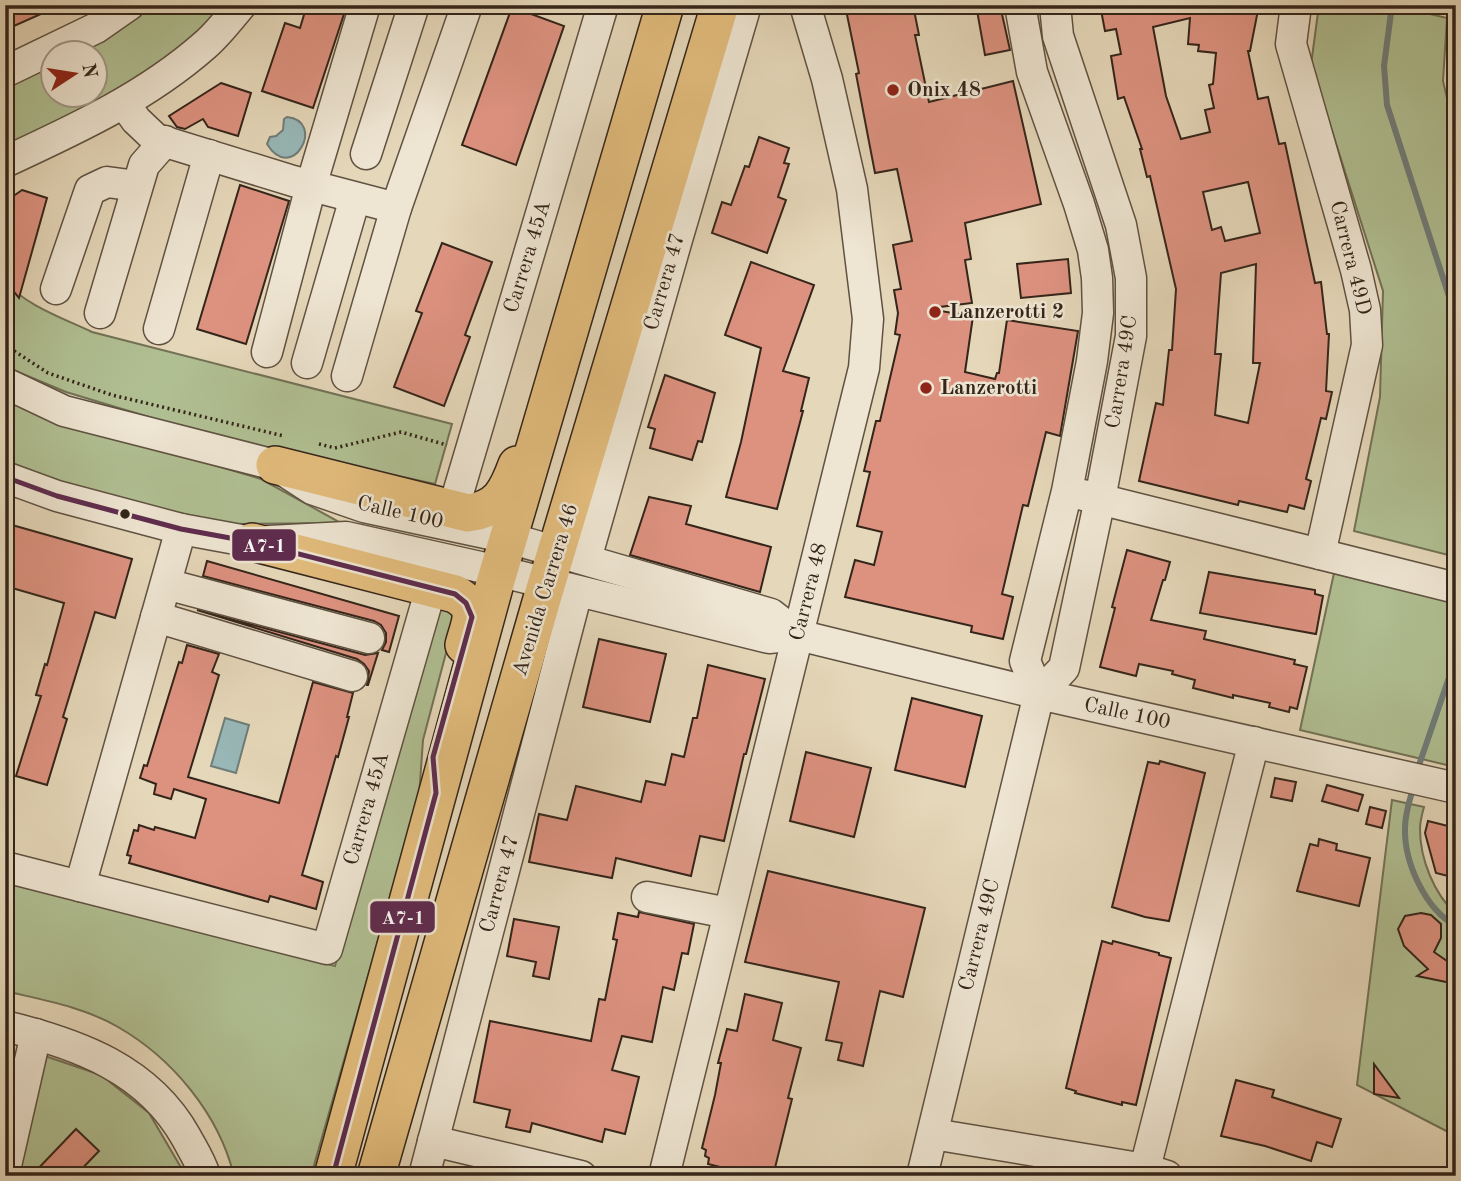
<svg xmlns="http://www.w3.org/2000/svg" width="1461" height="1181" viewBox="0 0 1461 1181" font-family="'Old Standard TT',serif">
<rect width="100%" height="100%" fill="#e5d7b9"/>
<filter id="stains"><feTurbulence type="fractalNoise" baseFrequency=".00286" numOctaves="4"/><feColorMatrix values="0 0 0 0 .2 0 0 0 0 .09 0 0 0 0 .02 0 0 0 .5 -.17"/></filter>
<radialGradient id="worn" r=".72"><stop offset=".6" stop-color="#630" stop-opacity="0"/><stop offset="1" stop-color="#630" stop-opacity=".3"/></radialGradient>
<g fill="#b0bf92" stroke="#727256" stroke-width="2">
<path d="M144,5h82l-26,30 -64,50 -131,63v-65l47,-23v34h42v-42h-28l40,-20z"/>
<path d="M1319,5h73l55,13 -4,63 13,56v420l-102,-26 26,-134 3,-106 -72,-226z"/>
<path d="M5,281c19,24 60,38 87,51l360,92 -17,60 -230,-50 -139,-42 -60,-25z"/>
<path d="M5,395l37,19 219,65 80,44 -113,1 -51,-10 -110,-28 -62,-26z"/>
<path d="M1334,573l122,29v143l-5,21 -151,-36z"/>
<path d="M442,599l13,20 -32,121 -4,57 -108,379h-77c-15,-62 -62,-118 -116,-149 -34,-20 -75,-27 -113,-36v-109l330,84 103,-364z"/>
<path d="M1392,800l32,7c-2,7 -4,15 -4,22 0,30 14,65 36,85v222l-99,-51z"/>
<path d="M45,1056l56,19 48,38 37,63h-172z"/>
</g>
<g fill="#98b8b8" stroke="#707d79" stroke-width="2">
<path d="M287,117c40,4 5,68 -20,27l3,-7 6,-1 7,-6 1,-11z"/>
<path d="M225,718l24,7 -13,48 -25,-7z"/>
</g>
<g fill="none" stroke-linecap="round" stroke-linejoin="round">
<g stroke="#707d79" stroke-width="6">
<path d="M1392,5l-8,61 3,39 69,213"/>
<path d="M1417,771l39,-114"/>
<path d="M1414,785c-4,14 -9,28 -9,43 -1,34 20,81 51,98"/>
</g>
</g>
<g fill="#dd9280" stroke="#34251a" stroke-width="2" fill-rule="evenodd">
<path d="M5,5h56l-56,25z"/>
<path d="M307,5h40l-34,103 -51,-17 23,-68 15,5z"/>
<path d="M845,5h68l6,30h-4l14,67 84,-21 28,123 -76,19 6,36 -6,1 7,43 -32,4v4l33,5 -8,56 30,7 2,-6h2l8,-53 71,11 -18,105 -14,-4 -18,74 -5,-1 -21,89 11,3 -10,42 -32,-7 1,-6 -127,-29 10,-37 19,5 8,-33 -25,-6 13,-54 -6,-1 12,-50h4l20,-86 -5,-1 3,-21 -4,-23 7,-1 -8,-44 19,-4 -15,-72 -22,4 -19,-99 3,-1z"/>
<path d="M976,5h24l10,45 -25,5z"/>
<path d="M1100,5h159l-9,46h-2l10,48 10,-2 11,47 6,-1 30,140 6,-1 6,52h2l-3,57 6,1 -6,27 -5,-1 -7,29 -8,32 5,2 -7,28 -15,-4 -2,7 -48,-11 -1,4 -99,-24 17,-78 7,2 6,-55h3l4,-61 -26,-113 -3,1 -7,-28h2l-18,-52 -6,2 -7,-43 10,-2 -5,-25 -11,2zM1190,18l-2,26 11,1 -1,6 18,2 -3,31 -4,1 5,23 -9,2 5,22 -29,7 -15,-43 -13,-69zM1248,182l12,51 -35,8 -4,-14 -9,3 -9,-38zM1256,264l-3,99h7l-12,60 -33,-8 6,-61h-6l6,-81z"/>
<path d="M512,7l52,19 -48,139 -54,-20z"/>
<path d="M221,83l30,10 -13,43 -30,-9 -5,-8 -18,10 -8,-2 -8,-11z"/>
<path d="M759,137l30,11 -5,15 5,1 -11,33 8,3 -19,53 -55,-20 10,-31 9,3 14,-39 4,1z"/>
<path d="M240,185l49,16 -43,143 -49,-15z"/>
<path d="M22,190l25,8 -28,100 -14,-17v-79z"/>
<path d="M442,243l50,19 -27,73 5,2 -26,69 -50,-19 28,-74 -6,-2z"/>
<path d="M1068,259l3,34 -50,5 -4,-34z"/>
<path d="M751,262l63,23 -31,86 26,7 -8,33h2l-26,98 -51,-12 15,-55 20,-94 -36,-13z"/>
<path d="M665,375l50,18 -13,49 -4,-1 -6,19 -42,-12 5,-19 -7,-2z"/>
<path d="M649,497l42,9 -5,18 85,23 -11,45 -130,-37z"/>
<path d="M5,523l127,36 -17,59 -20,-6 -32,105 4,2 -20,66 -31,-9 25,-80 -5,-1 9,-31 2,1 17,-62 -59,-17z"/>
<path d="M1127,550l43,12 -5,18h-2l-12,40 55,11 -2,8 91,21 -1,4 13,3 -10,42 -7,-2 -1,5 -20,-5 1,-4 -37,-8v3l-40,-10 2,-8 -23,-6 1,-3 -34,-7 -3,12 -36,-9 15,-59 -3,-1z"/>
<path d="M207,561l192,55 -10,36 -7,-2 4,-8v-9l-5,-8 -7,-4 -171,-45z"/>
<path d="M1209,572l106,18v4l8,2 -7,38 -116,-21z"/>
<path d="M197,610l168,45 13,-2 -10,32h-1l2,-14 -5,-7 -7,-5z"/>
<path d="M599,639l67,15 -16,68 -67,-15z"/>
<path d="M187,645l32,9 -7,18 7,3 -31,102 91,26 34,-121 40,11 -6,24h2l-11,40 -2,-1 -34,119 21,7 -7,27 -46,-13 -2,6 -139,-39 2,-7 -4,-1 7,-25 4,1 1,-6 15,5 1,-3 40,11 11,-39 -32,-10 -3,10 -17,-5 2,-10 -16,-6 4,-13 3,1 32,-104 3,1z"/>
<path d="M708,665l57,14 -19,75h-2l-20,87 -24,-5 -9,40 -75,-18 -4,20 -83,-16 10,-48 28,6 9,-34 65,16 5,-21 19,4 7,-31 12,3 9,-39h4z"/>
<path d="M912,698l70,18 -17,71 -70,-17z"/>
<path d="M806,752l65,16 -17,69 -64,-16z"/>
<path d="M1160,761l45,12 -36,148 -24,-4 -33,-10 36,-145 11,2z"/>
<path d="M1275,778l21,4 -4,19 -21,-4z"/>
<path d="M1327,785l36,10 -5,16 -36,-10z"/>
<path d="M1370,807l16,4 -4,17 -16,-4z"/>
<path d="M1428,821l28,7v50l-20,-5 -11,-40z"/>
<path d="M1319,839l18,5 -1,6 34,8 -11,48 -62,-15 13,-47 8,2z"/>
<path d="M768,871l157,37 -22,89 -23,-6 -17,75 -25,-6 4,-17 -16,-3 13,-58 -94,-20z"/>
<path d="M639,912l55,12 -6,30 -6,-1 -8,37 -11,-3 -11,55 -30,-6 -10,34 27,7 -14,57 -20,-5 -3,13 -70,-19 -2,9 -24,-5 4,-17 -36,-8 16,-81 101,20 8,-42 6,1 12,-60 -4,-1 5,-26 20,4z"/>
<path d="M1421,913l10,2 10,9v14l-7,14 16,11h6v21l-39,-8 11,-7 -24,-23 -6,-17 7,-13z"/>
<path d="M514,919l45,8 -10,52 -16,-3 3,-14 -29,-6z"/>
<path d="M1102,941l10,3 1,-3 46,12v2l12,3 -35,147 -14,-3v3l-47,-12 1,-2 -10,-3z"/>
<path d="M745,994l37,9 -9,37 28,8 -13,50 4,1 -19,77h-17l-48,-12 1,-6 -4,-2 1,-6 -4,-2 13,-53 6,-32h-3l9,-34 10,2z"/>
<path d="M1374,1064l25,34 -25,-4z"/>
<path d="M1236,1080l38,10 -2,7 69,22 -9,28 -15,-5 -6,19 -46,-15 -44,-10z"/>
<path d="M76,1129l23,22 -24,25h-44z"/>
</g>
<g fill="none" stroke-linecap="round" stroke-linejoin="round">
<defs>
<g id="minor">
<path d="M1020,5l12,67 47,132 14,46 4,28 1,35 -6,48 -25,130 -42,170 14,33"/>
<path d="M1296,5l-5,39 65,226 9,40 2,35 -47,209"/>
<path d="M5,72l91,-44 33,-23"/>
<path d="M124,103l12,17 20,19 137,42 103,27"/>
<path d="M366,154l48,-149"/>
<path d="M5,162c71,-33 141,-65 200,-117 13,-11 25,-27 36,-40"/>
<path d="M56,289l34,-99 17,-8 30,4"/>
<path d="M100,313l44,-148 21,-24"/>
<path d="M159,329l50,-174"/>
<path d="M267,352l44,-166 54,-181"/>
<path d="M307,363l48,-165"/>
<path d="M347,376l49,-168 71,-203"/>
<path d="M5,383l59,28 211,54 37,24 52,18 145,31 262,76 27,21"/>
<path d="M5,477l52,19 124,33 71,13 94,-5 152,34 271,67 29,-3 241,59 417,94"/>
<path d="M1083,495l373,93"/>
<path d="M453,510l150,-505"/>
<path d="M586,559l90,-316 70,-238"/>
<path d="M181,588l188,50"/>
<path d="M156,617l196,59"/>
<path d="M5,867l322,82 104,-361"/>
<path d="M80,886l101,-357"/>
<path d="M647,897l81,16"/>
<path d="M5,1026c73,18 143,43 181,111 7,13 15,25 19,39"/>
<path d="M933,1134l212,35 22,7"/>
<path d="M433,1141l148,35"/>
<path d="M5,1170l31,-136"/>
<path d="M424,1176l153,-584"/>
<path d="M664,1176l200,-808 4,-49 -16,-130 -25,-110 -22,-74"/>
<path d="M922,1176l117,-482 25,-26 36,-169 31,-163v-58l-10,-53 -63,-189 -3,-31"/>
<path d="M1143,1176l111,-434"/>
</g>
<g id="major">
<path d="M275,465l193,48c31,-4 39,-21 49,-48"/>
<path d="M252,542l203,52c25,14 15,28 9,51"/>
<path d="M333,1176l161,-589 171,-582"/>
<path d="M376,1176l166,-577 178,-594"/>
</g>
</defs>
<use href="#minor" stroke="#605242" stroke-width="33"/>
<use href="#major" stroke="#34251a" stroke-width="40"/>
<g stroke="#34251a" stroke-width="3.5" stroke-dasharray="2 3.5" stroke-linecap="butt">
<path d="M94,80l14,2"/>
<path d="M5,345l43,28 64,22 172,41"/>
<path d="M319,444l16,4 66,-16 46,13"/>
</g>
<use href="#minor" stroke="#eee5d2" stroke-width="30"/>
<use href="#major" stroke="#e2bc7c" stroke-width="37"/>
<defs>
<path id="bus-1" d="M5,477l52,19 124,33 71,13 203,52 11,9 6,14 -39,140 3,36 -103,383"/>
</defs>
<use href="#bus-1" stroke="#eee5d2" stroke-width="10"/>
<use href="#bus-1" stroke="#5e2b4e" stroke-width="5"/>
</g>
<g fill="#8f2418" stroke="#eee5d2" stroke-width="2.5">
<circle cx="893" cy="90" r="7"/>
<circle cx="935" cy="312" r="7"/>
<circle cx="926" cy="388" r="7"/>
</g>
<circle fill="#34251a" stroke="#eee5d2" stroke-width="2.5" cx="125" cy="514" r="6"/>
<g text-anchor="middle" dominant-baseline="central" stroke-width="5" stroke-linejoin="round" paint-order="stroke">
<g font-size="21" font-weight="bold" fill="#34251a" stroke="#eee5d2" text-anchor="start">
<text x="907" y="90">Onix 48</text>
<text x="949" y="312">Lanzerotti 2</text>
<text x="940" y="388">Lanzerotti</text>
</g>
<g font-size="21" fill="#34251a" stroke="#eee5d2">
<text transform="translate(528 257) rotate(-73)">Carrera 45A</text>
<text transform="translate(1350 258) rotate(76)">Carrera 49D</text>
<text transform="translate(665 282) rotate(-74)">Carrera 47</text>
<text transform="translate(1122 372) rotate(-81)">Carrera 49C</text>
<text transform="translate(400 513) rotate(13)">Calle 100</text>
<text transform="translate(546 590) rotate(-73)">Avenida Carrera 46</text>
<text transform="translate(809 592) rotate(-76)">Carrera 48</text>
<text transform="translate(1127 714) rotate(12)">Calle 100</text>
<text transform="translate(367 809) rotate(-74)">Carrera 45A</text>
<text transform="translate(500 884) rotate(-75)">Carrera 47</text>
<text transform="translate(980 935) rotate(-76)">Carrera 49C</text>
</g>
</g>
<g stroke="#eee5d2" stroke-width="2.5">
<rect x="231" y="528" width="66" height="34" rx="7" fill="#5e2b4e"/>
<rect x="369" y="900" width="67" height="34" rx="7" fill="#5e2b4e"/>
</g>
<g font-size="19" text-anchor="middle" font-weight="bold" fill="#fff">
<text x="264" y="552">A7-1</text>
<text x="403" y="924">A7-1</text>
</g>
<rect width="1461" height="1181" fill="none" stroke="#e5d7b9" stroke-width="28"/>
<rect x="7" y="7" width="1447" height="1167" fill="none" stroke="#34251a" stroke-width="3.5"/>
<rect x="14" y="14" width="1433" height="1153" fill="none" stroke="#34251a" stroke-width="2"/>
<g transform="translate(74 74) rotate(78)"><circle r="33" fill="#eee5d2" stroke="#a49888" stroke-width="2"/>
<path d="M0-5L12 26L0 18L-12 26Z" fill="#8f2418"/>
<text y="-10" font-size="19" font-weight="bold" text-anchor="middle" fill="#34251a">N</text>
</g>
<rect width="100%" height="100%" filter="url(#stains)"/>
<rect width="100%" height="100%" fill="url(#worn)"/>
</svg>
